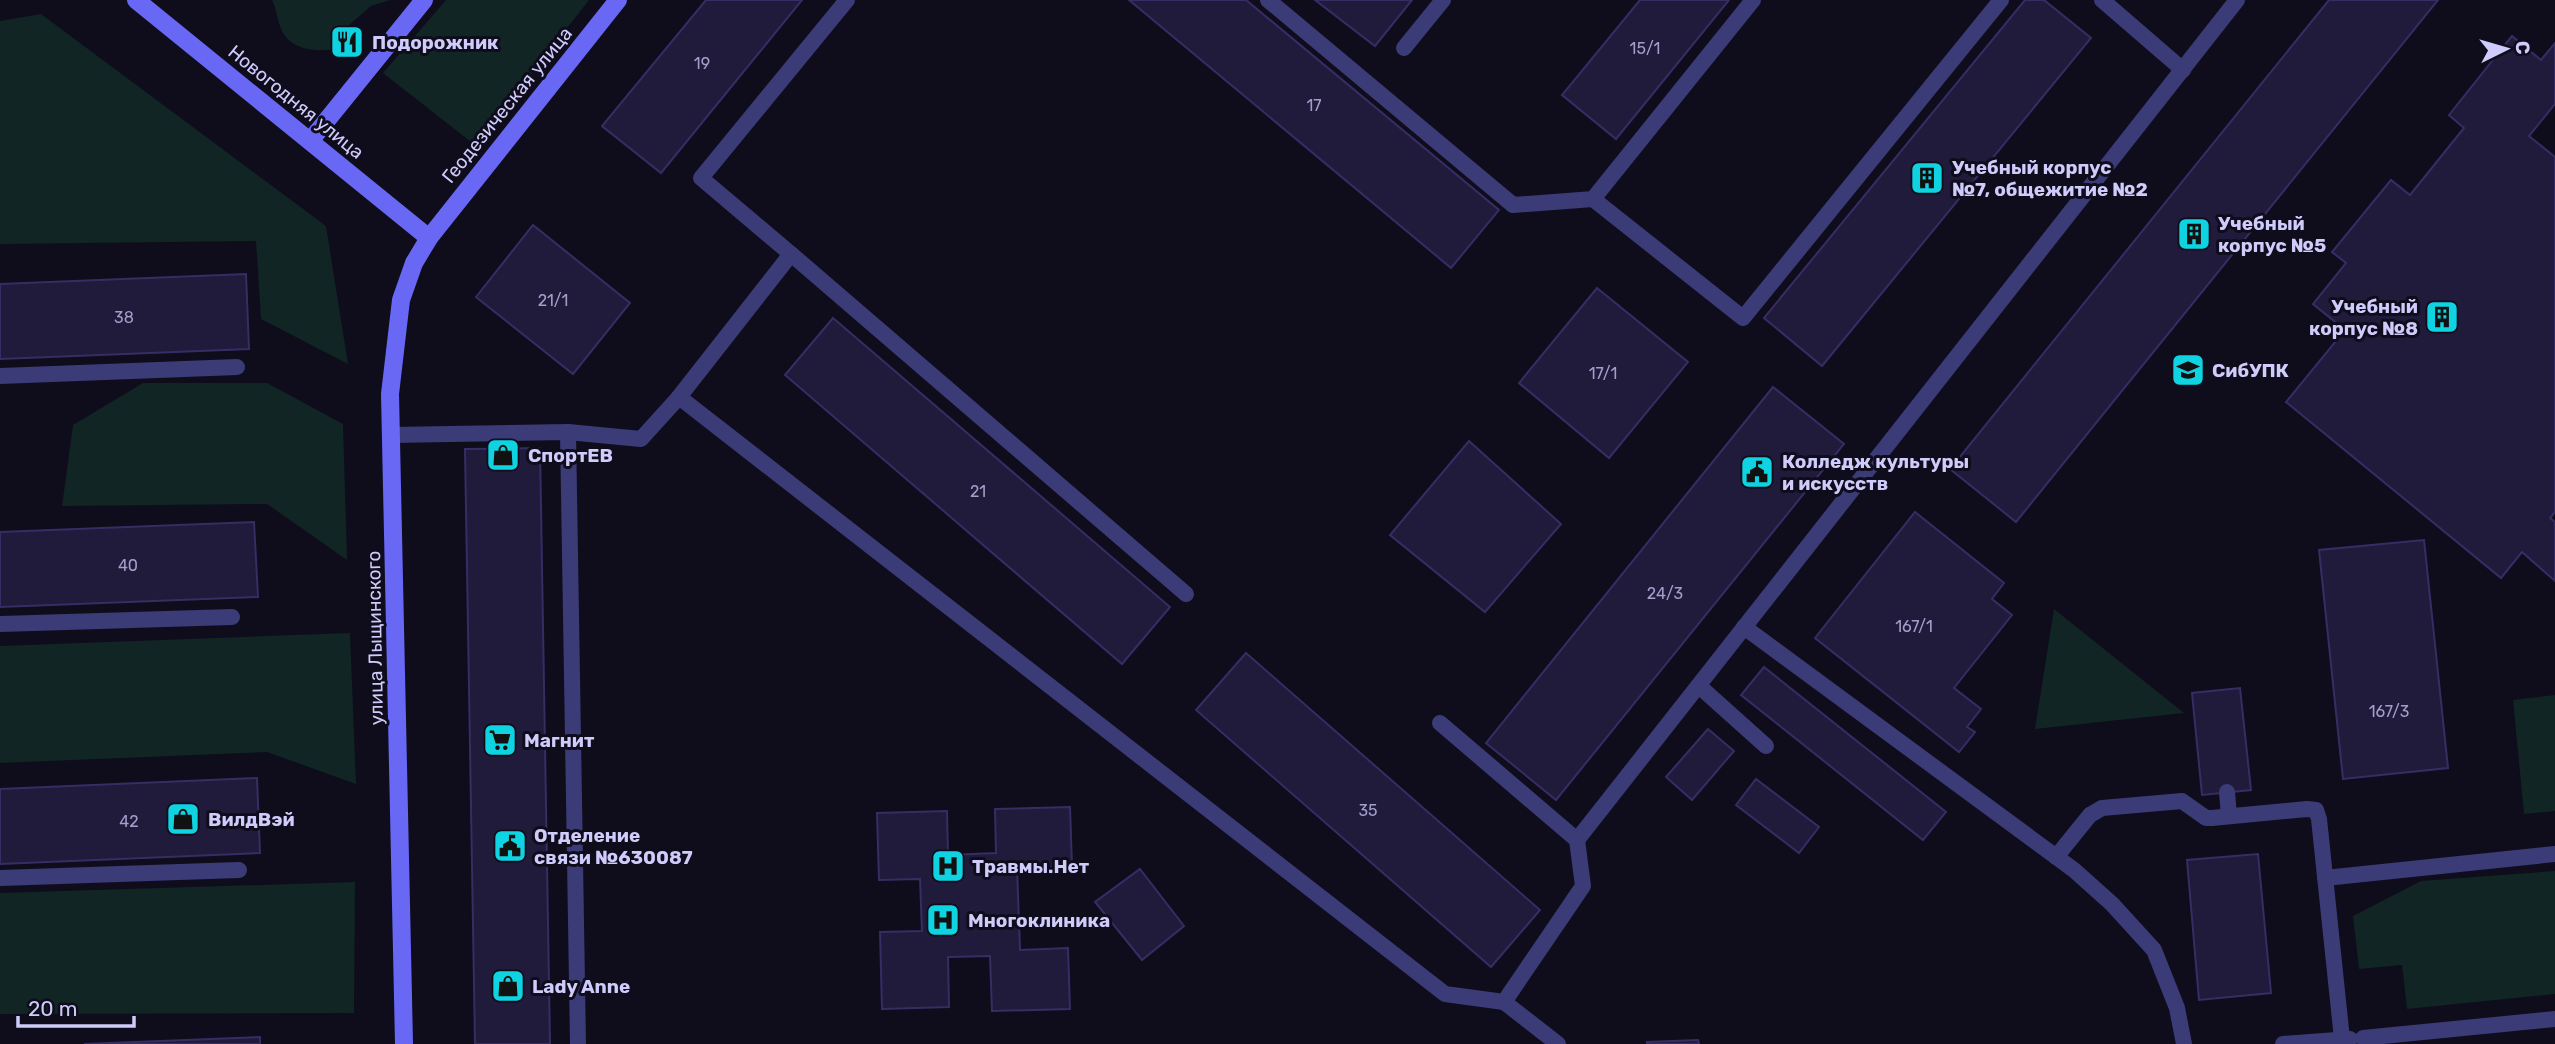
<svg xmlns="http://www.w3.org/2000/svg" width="2555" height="1044" viewBox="0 0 2555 1044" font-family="Rubik,sans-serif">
<rect width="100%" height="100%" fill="#0f0c1c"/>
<g fill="#102524">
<path d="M272,0h118l-19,6 -30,26 -5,17c-20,3 -48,2 -56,-23 -3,-9 -4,-17 -8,-26z"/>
<path d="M446,0h143l-65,83 -53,59 -88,-69z"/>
<path d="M41,14l285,212 22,138 -87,-45 -5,-78 -256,3v-223z"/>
<path d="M143,383h124l76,41 4,136 -80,-56 -205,2 11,-81z"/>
<path d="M2054,609l130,104 -149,16z"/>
<path d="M350,633l6,151 -89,-32 -267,11v-117z"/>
<path d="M2555,695v116l-31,3 -11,-114z"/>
<path d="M2555,871v123l-148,15 -5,-44 -43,4 -6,-53 68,-35z"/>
<path d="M355,882l-1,131 -354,1v-121z"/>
</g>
<g fill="#201a3b" stroke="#372d65" stroke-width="2">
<path d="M706,0h96l-141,173 -59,-47z"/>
<path d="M1129,0h117l253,210 -48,58z"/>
<path d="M1315,0h97l-37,46z"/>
<path d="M1640,0h89l-113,139 -54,-44z"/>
<path d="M2025,0h19l47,38 -269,328 -58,-48z"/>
<path d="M2329,0h109l-422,522 -66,-53z"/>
<path d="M2512,36l29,24 14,-17v61l-26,32 26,21v355l-5,6 5,4v59l-33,-29 -21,26 -215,-176 59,-72 -32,-26 33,-41 -14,-11 59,-72 19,15 54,-67 -15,-13z"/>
<path d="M533,225l97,78 -57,71 -97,-77z"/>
<path d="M246,274l3,75 -249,10v-75z"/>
<path d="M1597,288l91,74 -79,96 -90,-75z"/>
<path d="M833,318l337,289 -48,57 -337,-289z"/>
<path d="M1773,387l71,57 -288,356 -70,-57z"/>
<path d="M1469,441l92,83 -76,88 -95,-77z"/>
<path d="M540,448l10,596h-75l-10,-595z"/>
<path d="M1915,512l89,71 -12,16 20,16 -58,73 27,21 -14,18 8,5 -16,20 -144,-114z"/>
<path d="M254,522l4,75 -258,10v-75z"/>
<path d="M2424,540l24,228 -105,11 -24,-229z"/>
<path d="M1246,653l294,257 -49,57 -295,-257z"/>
<path d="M1764,667l182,145 -23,28 -182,-145z"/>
<path d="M2240,688l11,102 -49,5 -10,-102z"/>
<path d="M1708,729l26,22 -42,49 -26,-23z"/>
<path d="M257,778l3,75 -260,11v-75z"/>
<path d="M1756,779l63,48 -20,26 -63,-48z"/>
<path d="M1070,807l2,59 -55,2 3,82 48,-2 2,61 -78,2 -2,-55 -42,1 1,50 -67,2 -2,-77 42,-1 -2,-52 -41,1 -2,-67 70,-2 1,44 48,-2 -1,-44z"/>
<path d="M2258,854l13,139 -72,7 -12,-140z"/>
<path d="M1140,869l44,57 -42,34 -47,-58z"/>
<path d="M260,1037v7h-176z"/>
<path d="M1698,1040l1,4h-52v-2z"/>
</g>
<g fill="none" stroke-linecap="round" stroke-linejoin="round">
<g stroke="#3b3b77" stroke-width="16">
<path d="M1268,0l245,205 80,-6 160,-199"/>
<path d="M2102,0l81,70"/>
<path d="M1404,48l39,-48"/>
<path d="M1593,199l150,119 258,-318"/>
<path d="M791,254l395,340"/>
<path d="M0,376l237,-9"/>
<path d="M679,397l766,597 59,8 79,-116 -6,-46 -137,-117"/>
<path d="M568,432l10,612"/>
<path d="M391,435l177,-3 73,7 38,-42 112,-143 -90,-76 146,-178"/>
<path d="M0,624l232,-7"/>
<path d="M1744,627l330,243 38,34 42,46 23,58 7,36"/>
<path d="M1699,686l67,60"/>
<path d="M2227,792l2,24"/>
<path d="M1577,840l660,-840"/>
<path d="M2056,857l34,-42 12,-7 80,-7 24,17h6l95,-9 9,1 3,9 23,220"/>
<path d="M0,878l239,-8"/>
<path d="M2325,878l230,-24"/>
<path d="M1504,1002l54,42"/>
<path d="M2363,1038l192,-19"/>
<path d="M2283,1044l67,-5"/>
</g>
<g stroke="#6868f5" stroke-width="18">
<path d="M136,0l293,238"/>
<path d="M310,141l114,-141"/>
<path d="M404,1044l-14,-650 11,-94 13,-37 15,-25 189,-238"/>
</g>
</g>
<defs>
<symbol id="restaurant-square" viewBox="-11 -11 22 22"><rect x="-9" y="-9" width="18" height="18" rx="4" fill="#10d3e2" stroke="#0f0c1c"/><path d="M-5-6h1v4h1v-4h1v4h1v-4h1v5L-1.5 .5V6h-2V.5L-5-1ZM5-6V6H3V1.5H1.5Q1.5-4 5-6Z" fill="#111"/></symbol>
<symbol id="building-square" viewBox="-11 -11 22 22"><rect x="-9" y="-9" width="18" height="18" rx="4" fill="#10d3e2" stroke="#0f0c1c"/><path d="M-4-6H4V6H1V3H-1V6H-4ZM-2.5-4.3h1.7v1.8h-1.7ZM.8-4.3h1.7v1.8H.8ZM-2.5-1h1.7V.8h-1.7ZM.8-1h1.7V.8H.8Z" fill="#111"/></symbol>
<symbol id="university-square" viewBox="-11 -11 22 22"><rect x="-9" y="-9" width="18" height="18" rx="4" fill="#10d3e2" stroke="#0f0c1c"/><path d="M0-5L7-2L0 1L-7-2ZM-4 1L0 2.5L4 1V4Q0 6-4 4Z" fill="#111"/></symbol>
<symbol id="shop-square" viewBox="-11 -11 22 22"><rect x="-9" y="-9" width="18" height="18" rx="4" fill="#10d3e2" stroke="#0f0c1c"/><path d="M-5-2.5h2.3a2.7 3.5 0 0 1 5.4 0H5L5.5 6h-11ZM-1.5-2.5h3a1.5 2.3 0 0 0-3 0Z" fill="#111"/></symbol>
<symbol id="civic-square" viewBox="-11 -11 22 22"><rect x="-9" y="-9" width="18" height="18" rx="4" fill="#10d3e2" stroke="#0f0c1c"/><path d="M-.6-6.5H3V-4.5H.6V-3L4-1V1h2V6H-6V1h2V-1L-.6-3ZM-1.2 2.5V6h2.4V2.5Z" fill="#111"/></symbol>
<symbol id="supermarket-square" viewBox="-11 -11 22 22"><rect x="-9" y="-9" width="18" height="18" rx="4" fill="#10d3e2" stroke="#0f0c1c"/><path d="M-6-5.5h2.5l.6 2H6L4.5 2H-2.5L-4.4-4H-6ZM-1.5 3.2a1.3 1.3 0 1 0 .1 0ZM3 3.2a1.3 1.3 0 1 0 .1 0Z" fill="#111"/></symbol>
<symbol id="hospital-square" viewBox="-11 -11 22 22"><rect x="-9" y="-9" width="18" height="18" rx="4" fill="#10d3e2" stroke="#0f0c1c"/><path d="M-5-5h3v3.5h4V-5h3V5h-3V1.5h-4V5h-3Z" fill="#111"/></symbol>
</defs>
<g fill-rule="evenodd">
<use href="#restaurant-square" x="328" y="23" width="38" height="38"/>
<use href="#building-square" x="1908" y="159" width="38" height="38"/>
<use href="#building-square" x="2175" y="215" width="38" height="38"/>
<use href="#building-square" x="2423" y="298" width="38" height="38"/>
<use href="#university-square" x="2169" y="351" width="38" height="38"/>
<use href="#shop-square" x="484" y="436" width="38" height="38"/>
<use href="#civic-square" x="1738" y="453" width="38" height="38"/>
<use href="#supermarket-square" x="481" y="721" width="38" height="38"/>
<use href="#shop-square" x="164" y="800" width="38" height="38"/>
<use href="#civic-square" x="491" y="827" width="38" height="38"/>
<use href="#hospital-square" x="929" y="847" width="38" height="38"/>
<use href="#hospital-square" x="924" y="901" width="38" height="38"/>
<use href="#shop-square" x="489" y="967" width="38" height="38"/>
</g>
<g text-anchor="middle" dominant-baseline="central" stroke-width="6" stroke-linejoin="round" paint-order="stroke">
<g font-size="16" fill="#a39fcb">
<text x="1645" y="48">15/1</text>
<text x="702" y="63">19</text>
<text x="1314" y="105">17</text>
<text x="553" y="300">21/1</text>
<text x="124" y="317">38</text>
<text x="1603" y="373">17/1</text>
<text x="978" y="491">21</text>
<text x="128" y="565">40</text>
<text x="1665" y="593">24/3</text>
<text x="1914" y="626">167/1</text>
<text x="2389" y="711">167/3</text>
<text x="1368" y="810">35</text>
<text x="129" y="821">42</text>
</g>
<g font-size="19" font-weight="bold" fill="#cfcbfb" stroke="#0f0c1c" text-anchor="start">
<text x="372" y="42">Подорожник</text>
<text x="1952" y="167">Учебный корпус<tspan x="1952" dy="22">№7, общежитие №2</tspan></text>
<text x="2218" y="223">Учебный<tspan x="2218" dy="22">корпус №5</tspan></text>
<text x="2418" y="306" text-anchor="end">Учебный<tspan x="2418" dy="22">корпус №8</tspan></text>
<text x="2212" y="370">СибУПК</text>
<text x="528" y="455">СпортЕВ</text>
<text x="1782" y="461">Колледж культуры<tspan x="1782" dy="22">и искусств</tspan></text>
<text x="524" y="740">Магнит</text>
<text x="208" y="819">ВилдВэй</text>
<text x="534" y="835">Отделение<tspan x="534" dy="22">связи №630087</tspan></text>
<text x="972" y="866">Травмы.Нет</text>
<text x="968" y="920">Многоклиника</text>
<text x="532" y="986">Lady Anne</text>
</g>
<g font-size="19" fill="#cfcbfb" stroke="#0f0c1c">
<text transform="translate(296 102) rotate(39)">Новогодняя улица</text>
<text transform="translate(507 105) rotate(-51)">Геодезическая улица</text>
<text transform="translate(375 638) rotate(-91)">улица Лыщинского</text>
</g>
</g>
<g transform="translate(2506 49) rotate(85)" stroke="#0f0c1c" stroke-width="5" paint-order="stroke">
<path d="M0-5L12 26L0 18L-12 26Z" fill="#cfcbfb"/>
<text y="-10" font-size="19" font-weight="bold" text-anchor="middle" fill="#cfcbfb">С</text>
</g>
<path d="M18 1016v10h116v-10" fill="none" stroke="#cfcbfb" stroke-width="3.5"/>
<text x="28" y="1016" font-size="21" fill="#cfcbfb" stroke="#0f0c1c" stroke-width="5" paint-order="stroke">20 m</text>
</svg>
